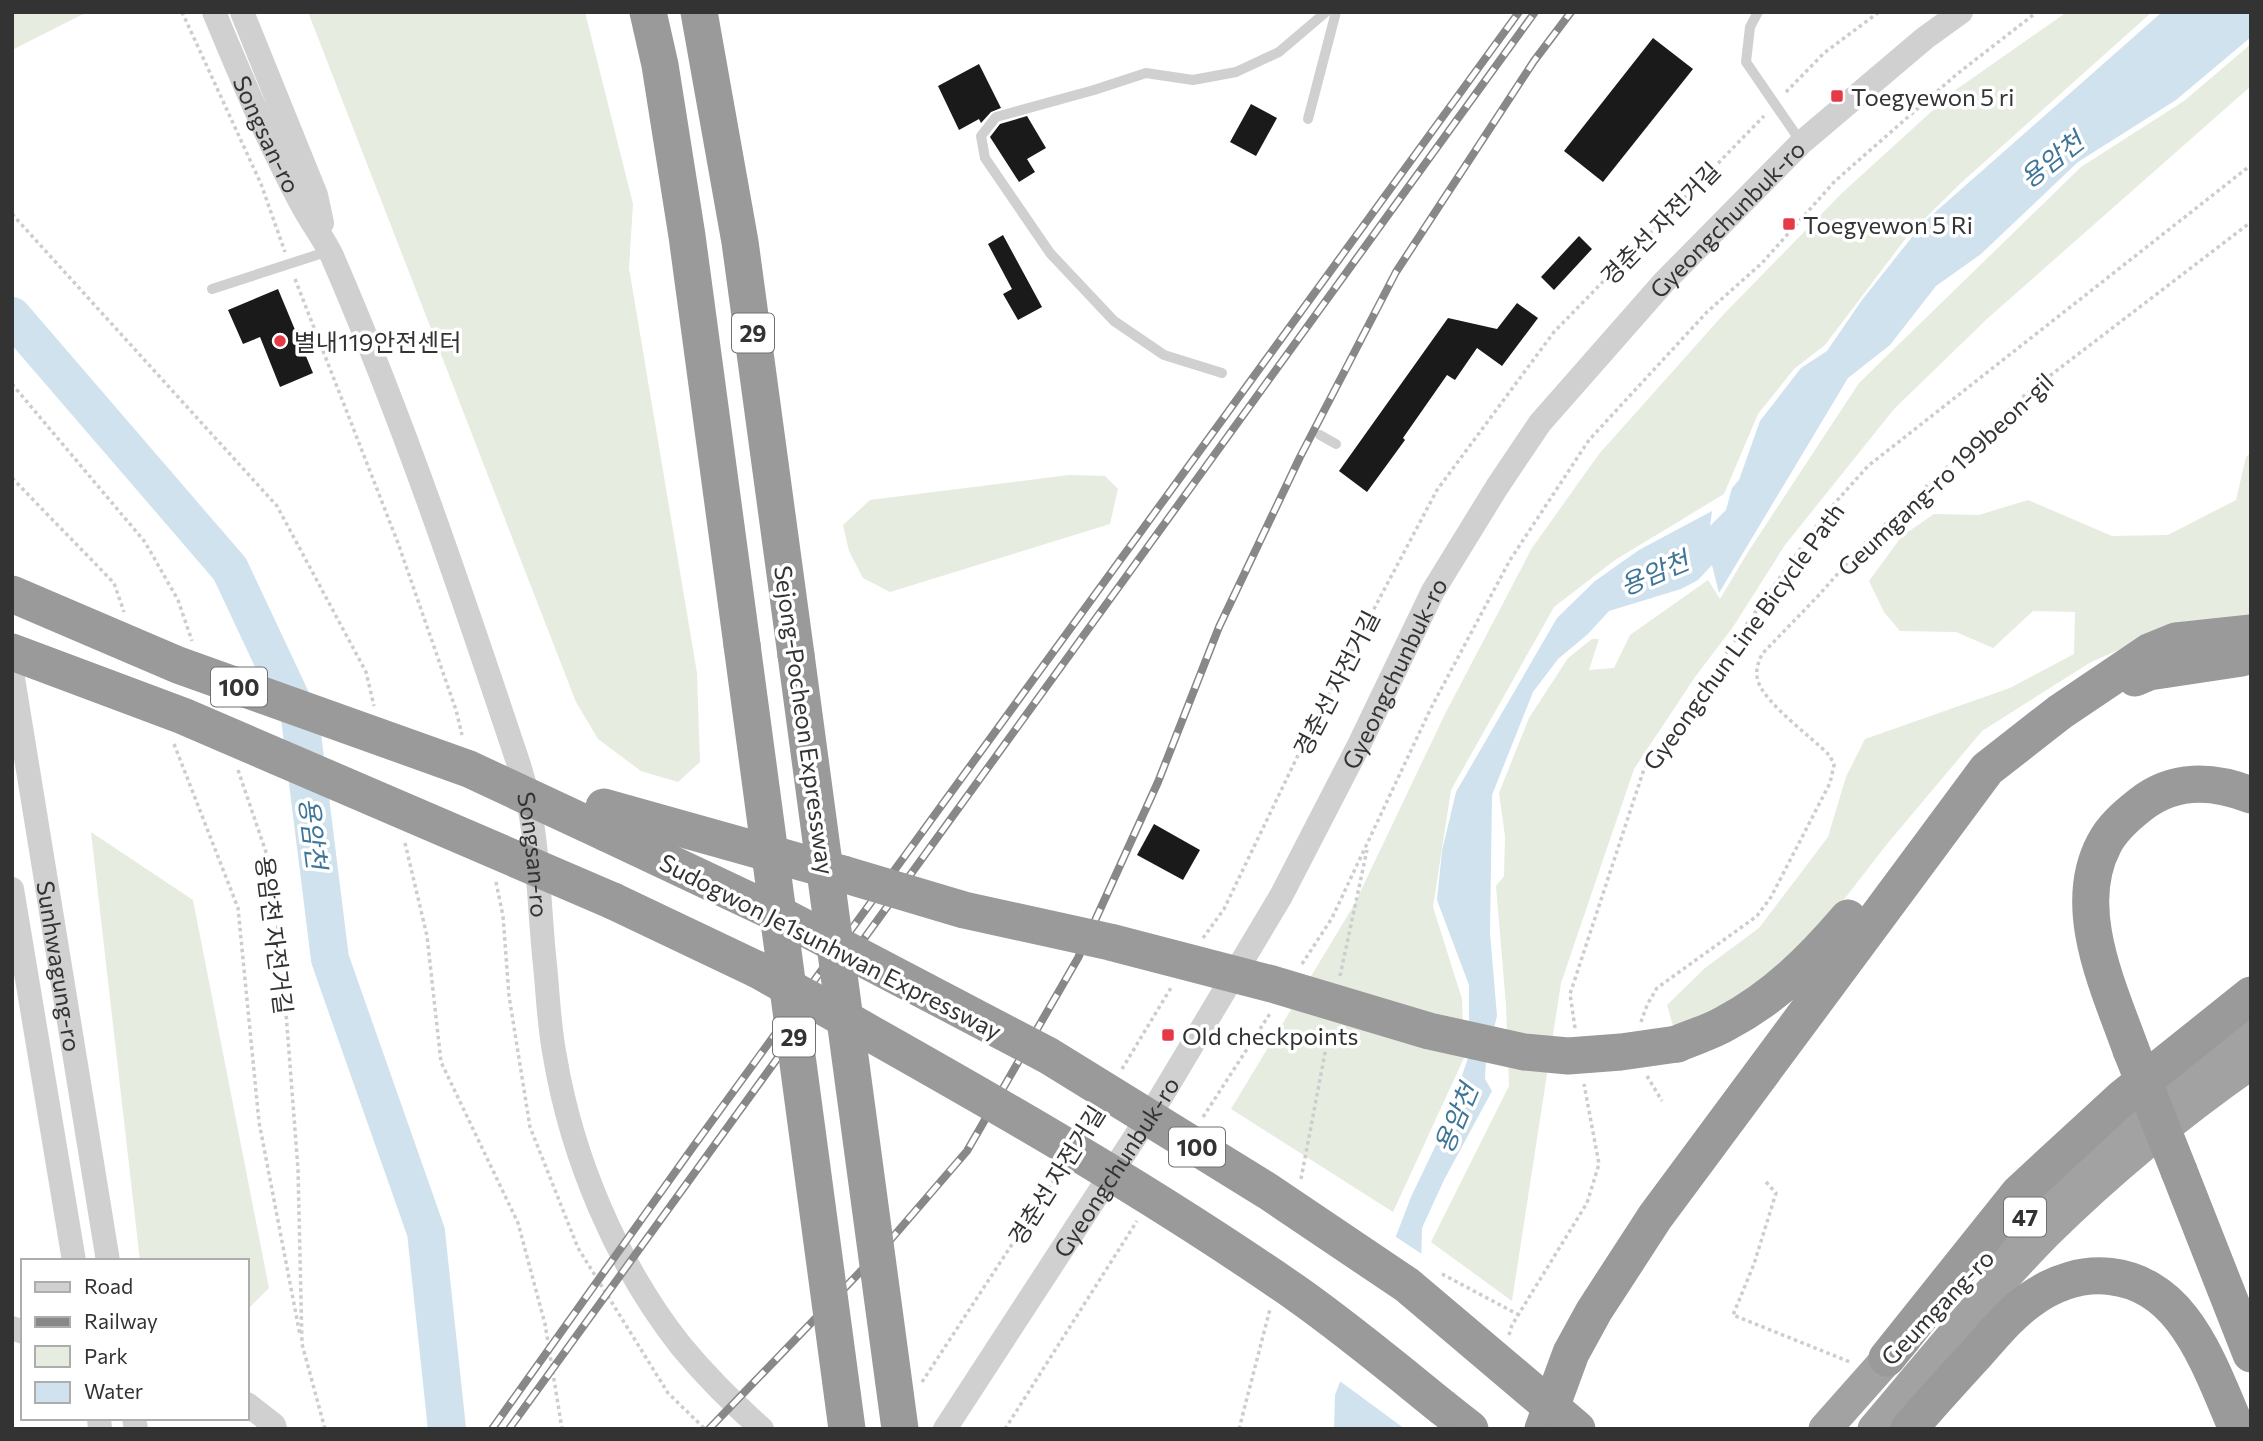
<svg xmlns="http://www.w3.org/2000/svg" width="2263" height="1441" viewBox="0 0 2263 1441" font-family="Commissioner,'Noto Sans KR',sans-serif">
<rect width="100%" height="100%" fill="#fff"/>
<g fill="#e6ecdf">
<path d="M12,12h75l-75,38z"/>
<path d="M308,12h277l48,192 -4,64 68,405 3,89 -22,20 -37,-11 -43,-32 -22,-37z"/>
<path d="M2067,12h85l-190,170 -53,52 -84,111 -31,24 -36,45 -34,80 -109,66 -61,47 -103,183 -18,117 29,92 2,59 -71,154 -162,-103 123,-204 91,-191 87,-166 67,-94 124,-139 119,-122 112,-102z"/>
<path d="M2251,44v42l-263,232 -94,91 -109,136 -52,82 -38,50 -61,92 -73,214 -49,318 -81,-59 78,-156 -3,-81 -10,-119 8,-10 1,-40 -6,-43 30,-75 39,-60 24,-19h7l-10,31 25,-2 16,-33 78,-55 12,19 28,-47 111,-169 222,-216 103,-66z"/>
<path d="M2251,452v165l-66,4 -94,41 -109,69 -95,113 -86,111 -87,55 -41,16 -6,-21 38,-37 54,-40 69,-91 18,-60 19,-38 145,-51 64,-34 1,-42 -42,-1 -40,37 -37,-16 -56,-1 -16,-19 -15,-31 33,-45 32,-22 45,1 49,-15 84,36 56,-1 68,-35 10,-43z"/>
<path d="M1069,475l36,1 13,13 -8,35 -220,68 -27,-14 -14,-27 -6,-26 27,-25z"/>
<path d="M91,832l102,68 76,388 -22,22v-49h-107z"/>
</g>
<path fill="#cfe2ee" d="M2162,12h89v25l-75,63 -98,62 -97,92 -45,32 -46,59 -42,33 -129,215 -7,-28 -14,15 -17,9 -72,22 -21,23 -30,25 -25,33 -41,103 -2,138 7,83 -11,43 -1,20 7,12 -48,89 -22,48 -5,201h-83l1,-34 76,-198 34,-71 24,-71v-70l-32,-85 5,-49 14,-59 101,-174 38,-37 44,-31 73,-39 -2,15 16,-16 6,-22 7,-8 21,-59 41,-53 26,-17 35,-51 62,-78z"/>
<path fill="#fff" d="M1393,1235l32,21 -5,173h-15l-68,-50z"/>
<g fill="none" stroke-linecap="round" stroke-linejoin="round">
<path stroke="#cfe2ee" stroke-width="38" d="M12,316l218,253 70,149 30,241 96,273 21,197"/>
</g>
<g fill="#1a1a1a">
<path d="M1653,38l40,31 -90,113 -39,-31z"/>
<path d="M979,64l22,44 -10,4 -10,11 -2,-4 -20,11 -21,-44z"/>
<path d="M1251,104l26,14 -21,38 -26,-14z"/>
<path d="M1027,116l19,32 -19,11 8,13 -16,10 -29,-45 10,-13z"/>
<path d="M1003,235l39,72 -24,13 -15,-26 9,-5 -24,-45z"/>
<path d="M1579,236l13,13 -38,41 -13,-13z"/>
<path d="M278,289l35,84 -33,14 -20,-50 -17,7 -15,-34z"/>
<path d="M1517,303l21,15 -36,48 -25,-18 -22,32 -8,-5 -44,63 2,2 -38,52 -28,-21 109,-153 49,11z"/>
<path d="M1154,824l46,26 -17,30 -46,-25z"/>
</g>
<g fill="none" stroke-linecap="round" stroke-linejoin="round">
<g stroke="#cdcdcd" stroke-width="3.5" stroke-dasharray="3.5 3.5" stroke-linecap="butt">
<path d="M182,12l79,172 24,68"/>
<path d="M1786,92l38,-39 55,-41"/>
<path d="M12,214l265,292 89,166 8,34"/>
<path d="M295,279l103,264 58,167 6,25"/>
<path d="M12,384l133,158 33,58 14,41"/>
<path d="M12,478l102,105 10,29"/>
<path d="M174,744l64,164 21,214 41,213"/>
<path d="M238,770l32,94 12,97 16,208 4,175 23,85"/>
<path d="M405,843l22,93 14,126 77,161 27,101 17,105"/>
<path d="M496,882l7,34 6,80 21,131 48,121 90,145 37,36"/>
<path d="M1203,938l21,-29 90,-187 123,-232 117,-158 210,-216"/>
<path d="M1302,964l30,-46 99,-210 79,-148 79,-120 118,-128 55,-49 73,-82 122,-107 80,-62"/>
<path d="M1340,976l27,-126"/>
<path d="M1641,1022l6,-17 10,-17 100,-72 14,-19 59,-114 4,-18 -4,-9c-18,-19 -65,-52 -72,-75 -3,-10 0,-18 4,-27l56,-58 47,-53 161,-149 225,-172"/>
<path d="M1575,1028l-5,-34 74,-225 181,-255 43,-48 383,-301"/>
<path d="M1122,1069l50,-83"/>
<path d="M1647,1076l15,25"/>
<path d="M1203,1117l68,-105"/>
<path d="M1301,1179l28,-147"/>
<path d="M1766,1182l10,11 -22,71 -21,51 117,47"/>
<path d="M1442,1274l77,41"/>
<path d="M1509,1335l3,-10 75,-122 12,-39 -15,-80"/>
<path d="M922,1382l136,-208"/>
<path d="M1005,1429l132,-208"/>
<path d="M1239,1429l31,-120"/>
</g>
<g stroke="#d0d0d0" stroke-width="10">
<path d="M1758,12l-8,15 -4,35 55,80"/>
<path d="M1308,119l28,-107"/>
<path d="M212,289l117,-38"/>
<path d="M1222,373l-58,-18 -50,-34 -64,-68 -65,-95 -4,-22 15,-19 98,-27 52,-17 47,7 43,-8 43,-20 47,-40"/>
<path d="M1320,435l16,9"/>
</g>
<g stroke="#d0d0d0" stroke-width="24">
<path id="s1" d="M214,12c27,65 54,129 87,191 9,18 22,34 31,53 72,166 130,338 187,509 20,61 19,136 26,200 3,30 4,62 10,92 17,101 62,208 126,289 24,29 53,58 81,83"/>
<path d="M242,12l74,183 6,28"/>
<path id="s2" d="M12,672l96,589"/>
<path d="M12,889l62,372"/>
<path d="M12,1328l11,4"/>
<path d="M247,1404l27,21 1,4"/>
<path d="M99,1418l1,11"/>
<path d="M134,1418l2,11"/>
<path id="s3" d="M945,1429l216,-332 120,-201 78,-151 74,-154 64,-104 43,-64 124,-141 137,-139 124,-105 36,-26"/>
</g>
<g stroke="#a2a2a2" stroke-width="33">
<path d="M1986,1256l113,-115 82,-62 70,-46"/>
<path d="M1825,1429l79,-89"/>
<path d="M1874,1429c56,-66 111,-134 172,-196 63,-62 132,-119 205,-170"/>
</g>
<g stroke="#9a9a9a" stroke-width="37">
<path d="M648,12l12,53 27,171 55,409"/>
<path d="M699,12l41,230 56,413"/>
<path d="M2135,678l14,-6 93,-14"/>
<path d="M604,807l239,67"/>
<path d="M606,833l176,83"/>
<path d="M613,901l143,68"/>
<path d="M1677,1044c16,-7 34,-12 49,-21 49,-26 86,-63 122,-105"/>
<path d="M2131,1050c-22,-62 -61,-142 -27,-206 8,-16 22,-28 36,-39 33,-27 73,-25 111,-10"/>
<path d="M2179,1171l72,183"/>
<path d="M1887,1358l132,-165 102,-94 130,-104"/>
<path d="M1442,1407l28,22"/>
<path d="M1543,1429l28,-76 23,-42 61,-94 332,-448 73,-57 89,-60 27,-11 75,-8"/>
<path d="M1909,1429c22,-26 45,-51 68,-76 16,-18 33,-39 53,-53 51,-37 113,-32 152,19 24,31 39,73 55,110"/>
</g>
<defs>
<g id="rail">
<path d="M492,1429l201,-282 826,-1135"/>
<path d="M509,1429l1026,-1417"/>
<path d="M709,1429l177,-184 81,-94 111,-193 80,-176 61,-155 81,-170 96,-185 138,-211 37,-49"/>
</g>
</defs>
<use href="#rail" stroke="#888" stroke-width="8"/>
<use href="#rail" stroke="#fff" stroke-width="5" stroke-dasharray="16" stroke-linecap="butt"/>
<g stroke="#9a9a9a" stroke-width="37">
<path d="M12,594l166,71 291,104 137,64"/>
<path d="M742,645l105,784"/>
<path d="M12,652l171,64 430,185"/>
<path d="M796,655l104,774"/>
<path d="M843,874l121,36 146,32 162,42 157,47 95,21 44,4 53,-4 56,-8"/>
<path d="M782,916l267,140 220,136 138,93 170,144"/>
<path d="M756,969c183,103 367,204 540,324 51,36 98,75 146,114"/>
<path d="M2131,1050l48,121"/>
</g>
</g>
<g fill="#e63946" stroke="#fff" stroke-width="2.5">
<rect x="1830" y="89" width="14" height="14" rx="3.5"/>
<rect x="1782" y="217" width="14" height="14" rx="3.5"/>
<circle cx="280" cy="341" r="7"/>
<rect x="1161" y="1028" width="14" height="14" rx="3.5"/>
</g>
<g text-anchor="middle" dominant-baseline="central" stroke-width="7" stroke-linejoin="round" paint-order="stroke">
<g fill="#fff" stroke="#707070" stroke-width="2">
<rect x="732" y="313.5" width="42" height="39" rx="5"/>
<rect x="211" y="667.5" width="56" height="39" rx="5"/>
<rect x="773" y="1017.5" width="42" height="39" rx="5"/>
<rect x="1169" y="1127.5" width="56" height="39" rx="5"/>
<rect x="2004" y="1197.5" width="42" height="39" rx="5"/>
</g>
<g font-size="23" font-weight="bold" fill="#333">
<text x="753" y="333">29</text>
<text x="239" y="687">100</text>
<text x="794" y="1037">29</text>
<text x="1197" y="1147">100</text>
<text x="2025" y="1217">47</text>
</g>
<g font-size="24" fill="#333" stroke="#fff" text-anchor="start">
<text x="1851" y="96">Toegyewon 5 ri</text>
<text x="1803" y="224">Toegyewon 5 Ri</text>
<text x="294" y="341">별내119안전센터</text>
<text x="1182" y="1035">Old checkpoints</text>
</g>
<g font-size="24" fill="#333" stroke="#fff">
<text stroke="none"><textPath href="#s1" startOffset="133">Songsan-ro</textPath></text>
<text stroke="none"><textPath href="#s3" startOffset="1447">Gyeongchunbuk-ro</textPath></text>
<text transform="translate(1660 223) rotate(-46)">경춘선 자전거길</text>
<text transform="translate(1945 474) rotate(-43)">Geumgang-ro 199beon-gil</text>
<text transform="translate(1743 636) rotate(-54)">Gyeongchun Line Bicycle Path</text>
<text stroke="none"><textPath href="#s3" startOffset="880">Gyeongchunbuk-ro</textPath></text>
<text transform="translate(1336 683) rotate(-63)">경춘선 자전거길</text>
<text transform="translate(805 720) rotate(82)">Sejong-Pocheon Expressway</text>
<text stroke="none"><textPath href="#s1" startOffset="905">Songsan-ro</textPath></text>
<text transform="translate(275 935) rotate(83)">용암천 자전거길</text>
<text transform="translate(831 946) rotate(27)">Sudogwon Je1sunhwan Expressway</text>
<text stroke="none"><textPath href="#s2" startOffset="298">Sunhwagung-ro</textPath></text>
<text stroke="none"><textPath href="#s3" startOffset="313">Gyeongchunbuk-ro</textPath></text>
<text transform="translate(1056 1175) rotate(-58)">경춘선 자전거길</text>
<text transform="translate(1937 1307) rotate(-46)">Geumgang-ro</text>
</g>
<g font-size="26" font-style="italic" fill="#3f7597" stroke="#fff">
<text transform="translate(2051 159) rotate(-38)">용암천</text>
<text transform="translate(1654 572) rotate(-23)">용암천</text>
<text transform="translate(314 833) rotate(83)">용암천</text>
<text transform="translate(1455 1118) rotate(-67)">용암천</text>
</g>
</g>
<rect width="2263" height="1441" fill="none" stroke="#333333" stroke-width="28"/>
<rect x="21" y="1259" width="228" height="161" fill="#ffffff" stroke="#adadad" stroke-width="2"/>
<rect x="35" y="1282" width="35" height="10" fill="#d0d0d0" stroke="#adadad" stroke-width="2"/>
<text x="84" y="1294" font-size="21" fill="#333333">Road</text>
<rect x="35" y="1317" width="35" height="10" fill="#888888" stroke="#adadad" stroke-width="2"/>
<text x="84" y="1329" font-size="21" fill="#333333">Railway</text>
<rect x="35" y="1346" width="35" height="21" fill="#e6ecdf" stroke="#adadad" stroke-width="2"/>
<text x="84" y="1364" font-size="21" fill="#333333">Park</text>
<rect x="35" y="1382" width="35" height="21" fill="#cfe2ee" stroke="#adadad" stroke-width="2"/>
<text x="84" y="1399" font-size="21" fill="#333333">Water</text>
</svg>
